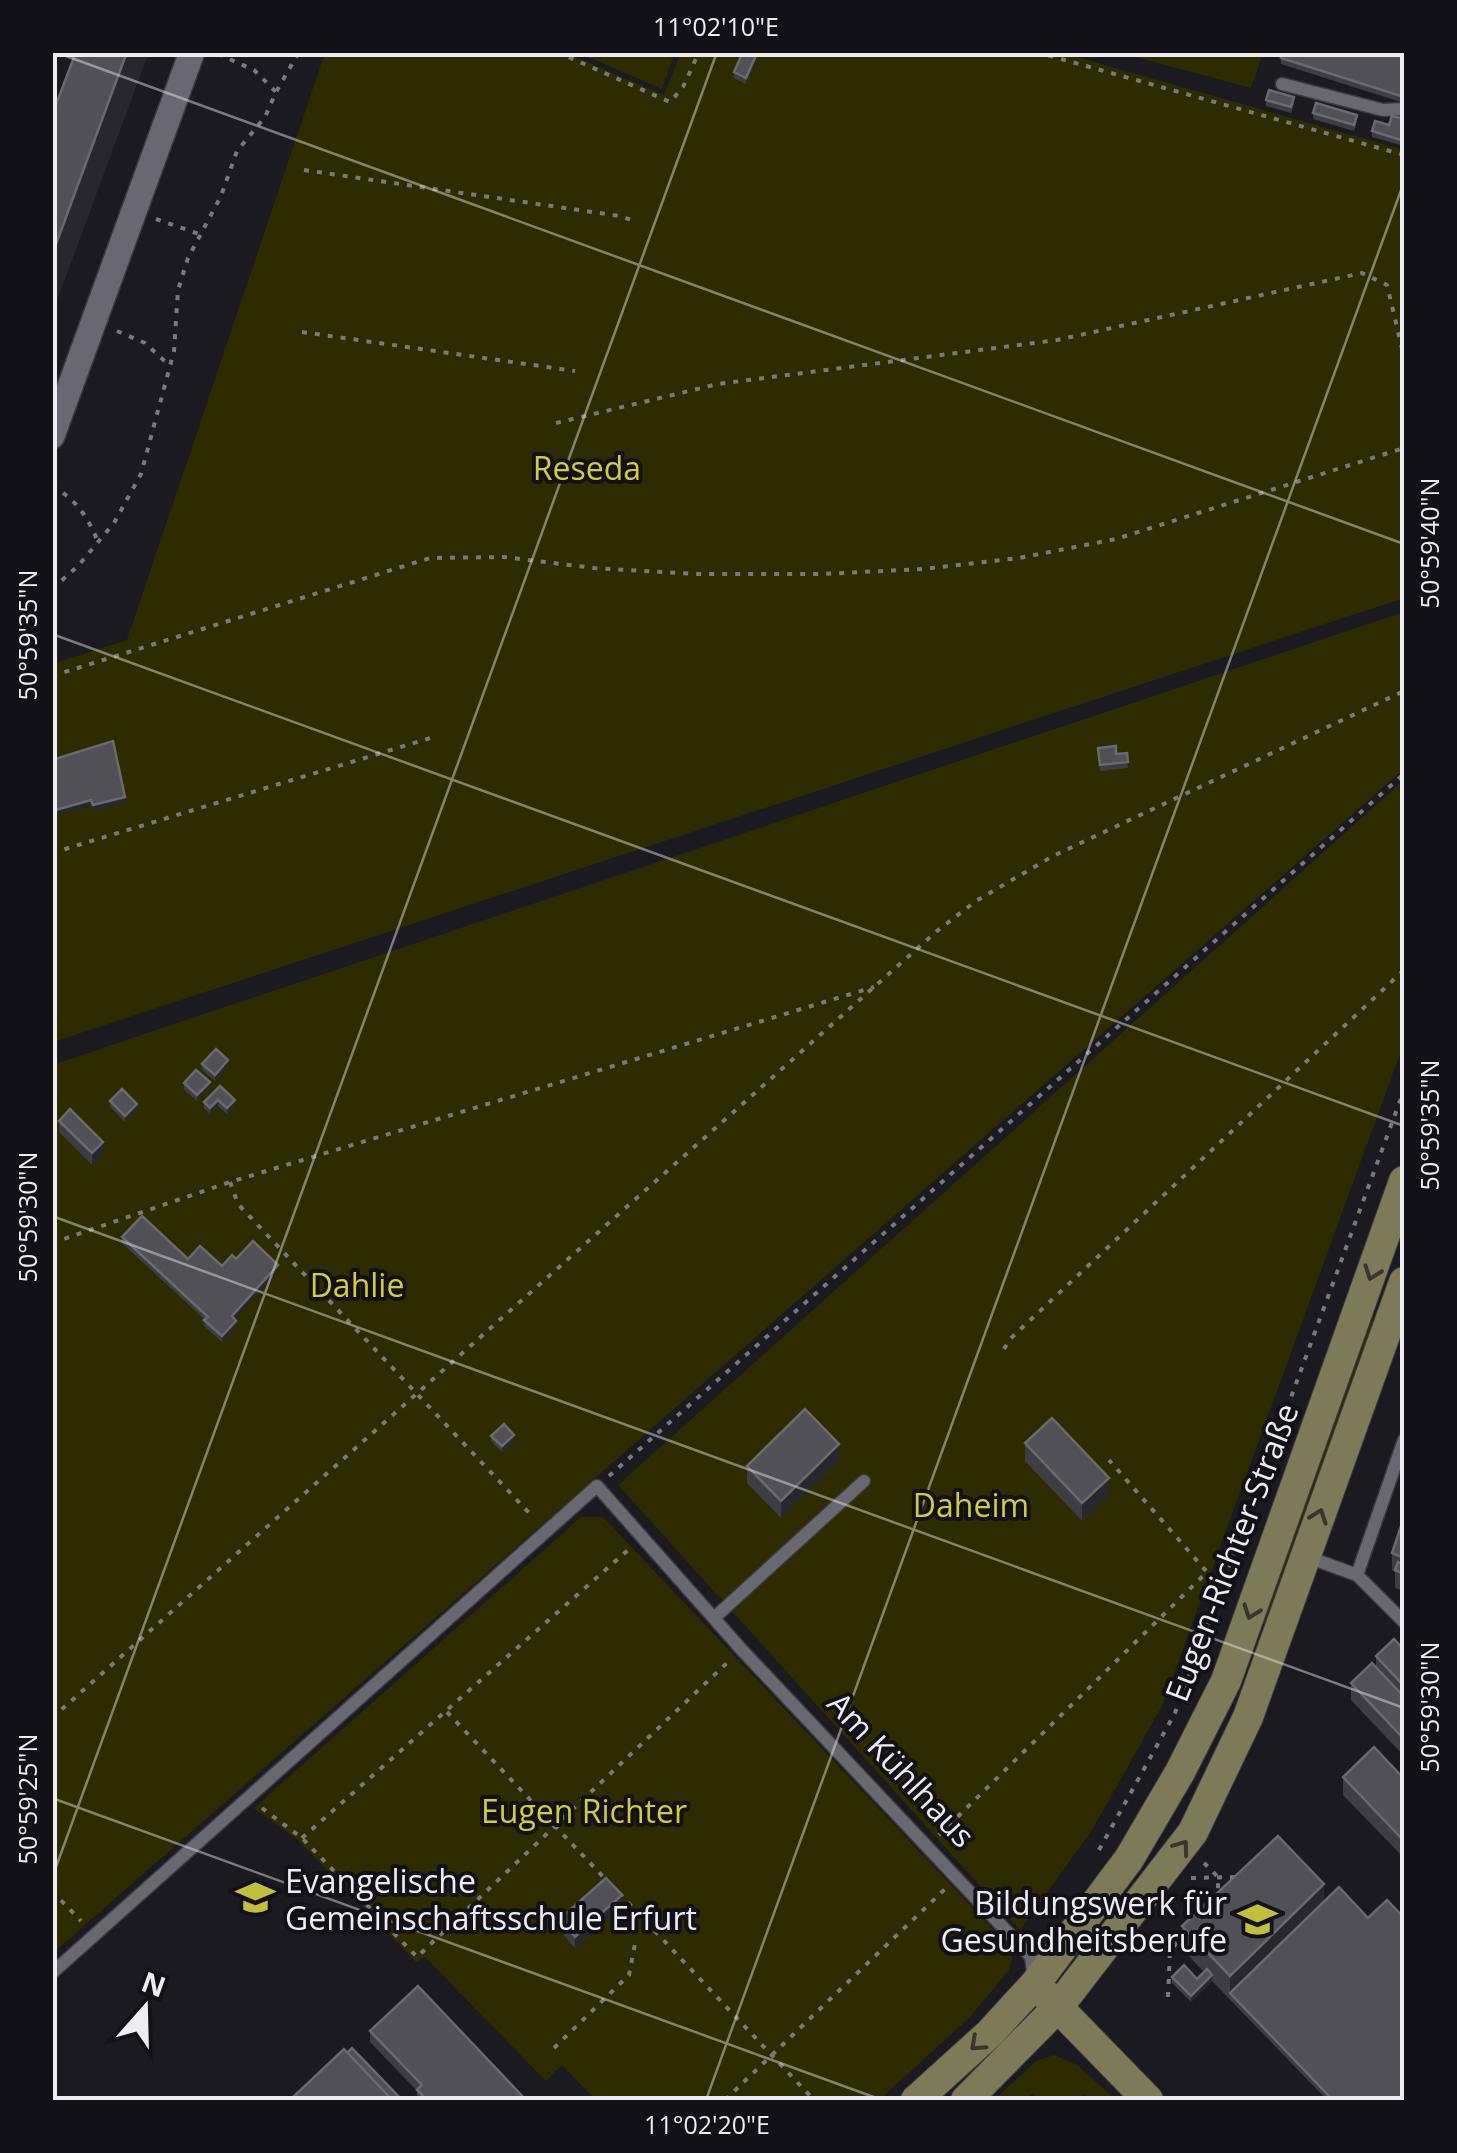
<svg xmlns="http://www.w3.org/2000/svg" width="1457" height="2153" viewBox="0 0 1457 2153" font-family="'Open Sans',sans-serif">
<rect width="100%" height="100%" fill="#1c1a21"/>
<g fill="#2d2c00">
<path d="M325,53h241l98,42 17,-42h381l342,97v448l-1351,444 -1,-378 75,-24z"/>
<path d="M579,53h96l-13,36z"/>
<path d="M1121,53h142l-12,35z"/>
<path d="M1404,612v157l-1351,1184 -1,-888z"/>
<path d="M1404,780v263l-242,663 -70,124 -72,100 -402,-445z"/>
<path d="M1373,1320l1,5 -107,301 -5,-3 107,-300z"/>
<path d="M581,1517h22l404,427 5,14 -3,12 -39,47 -91,83h-283l-34,-35 -16,16 -121,-124 -9,5 -118,-122 -44,-32z"/>
<path d="M1054,2055l23,10 39,35h-25l-7,-6 -8,6h-35l-8,-7 -9,7h-30l42,-39z"/>
</g>
<g fill="none" stroke-linecap="round" stroke-linejoin="round">
<defs>
<g id="lane">
<path d="M1282,84l101,26 21,-1"/>
<path d="M1305,1556l52,19 47,-135"/>
<path d="M1357,1575l47,47"/>
<path d="M714,1618l150,-137"/>
<path d="M52,1973l545,-487 144,163 290,308 3,22"/>
</g>
<path id="street" d="M52,436l140,-384"/>
<g id="secondary">
<path d="M1044,1993l104,107"/>
<path d="M916,2100l74,-67 45,-49 94,-125 51,-87 46,-91 178,-500"/>
<path d="M966,2100l92,-93 135,-175 55,-115 156,-435"/>
</g>
</defs>
<use href="#lane" stroke="#3a383e" stroke-width="15"/>
<use href="#street" stroke="#3a383e" stroke-width="28"/>
<use href="#secondary" stroke="#3a383e" stroke-width="32"/>
<g stroke="#7a787e" stroke-width="4" stroke-dasharray="5 8" stroke-linecap="butt">
<path d="M557,52l113,50 13,-15 16,-35"/>
<path d="M1036,52l368,103"/>
<path d="M218,54l36,16 22,22"/>
<path d="M304,170l316,46 11,4"/>
<path d="M156,219l43,15"/>
<path d="M117,331l28,12 25,23"/>
<path d="M302,332l273,39"/>
<path d="M556,423l162,-39 339,-44 305,-67 25,12 17,72"/>
<path d="M52,486c24,13 36,31 46,56"/>
<path d="M52,589l26,-23 36,-43 27,-49 33,-123 4,-61 10,-32 33,-62 16,-45 28,-34 11,-25 23,-40"/>
<path d="M52,676l378,-118 74,-1 90,11 102,6h126l101,-5 96,-11 97,-19 288,-91"/>
<path d="M52,853l385,-117"/>
<path d="M230,1182l8,22 295,313"/>
<path d="M52,1243l178,-61 644,-195"/>
<path d="M1004,1349l6,-10 394,-369"/>
<path d="M609,1476l795,-702"/>
<path d="M447,1712l162,171"/>
<path d="M52,1718l885,-787 39,-30 77,-45 351,-165"/>
<path d="M262,1808l40,30 115,119 312,-296"/>
<path d="M939,1835l268,-263 -98,-112"/>
<path d="M302,1838l326,-288"/>
<path d="M1099,1850l76,-137 229,-623"/>
<path d="M1204,1863l14,14v16"/>
<path d="M1191,1878l45,-1"/>
<path d="M52,1891l29,30"/>
<path d="M619,1893l195,207"/>
<path d="M1168,1997l2,-47 13,-13"/>
<path d="M554,2048l75,-73 6,-31"/>
<path d="M725,2100l220,-211"/>
</g>
<use href="#lane" stroke="#696770" stroke-width="12"/>
<use href="#street" stroke="#696770" stroke-width="25"/>
<use href="#secondary" stroke="#7c7a59" stroke-width="30"/>
</g>
<g fill="#3f3d44">
<path d="M1404,56v47l-123,-39v-6z"/>
<path d="M757,59l-11,25 -12,-6v-6z"/>
<path d="M1266,100l28,3 -3,10 -25,-7z"/>
<path d="M1313,113l44,8 -3,10 -41,-12z"/>
<path d="M1404,119v27l-32,-9v-6z"/>
<path d="M1098,748l18,6 11,-1 1,15 -28,3z"/>
<path d="M202,1064l26,2 -13,15 -13,-11z"/>
<path d="M184,1083l26,5 -13,13 -13,-12z"/>
<path d="M220,1086l15,20 -8,8 -9,-8 -8,8 -6,-6v-6z"/>
<path d="M110,1101l27,9 -12,12 -15,-15z"/>
<path d="M59,1121l44,33 -11,11 -33,-33z"/>
<path d="M122,1237l66,22 34,7 14,-7 42,12 -44,48 2,8 -14,15 -18,-16 1,-6 -83,-77z"/>
<path d="M491,1436l23,5 -12,11 -11,-11z"/>
<path d="M1025,1443l84,52 -27,26 -57,-60z"/>
<path d="M839,1461l-58,57 -34,-35v-17z"/>
<path d="M1404,1517v74l-9,-3v-16l-3,-2v-17z"/>
<path d="M1404,1650v106l-53,-56v-17l25,-16v-11z"/>
<path d="M1343,1777l61,2v79l-61,-63z"/>
<path d="M1324,1901l80,199h-77l-115,-119 -21,21 -19,-19v-6l25,2 7,-7 -22,-23v-23z"/>
<path d="M622,1907l-47,41 -15,-17v-12z"/>
<path d="M370,2031l156,69h-109v-9l-47,-49z"/>
</g>
<g fill="#29272e">
<path d="M127,52h22l-97,262v-59z"/>
<path d="M757,53v6l-11,25v-6z"/>
<path d="M125,797v6l-32,8v-6z"/>
<path d="M91,800v6l-39,11v-6z"/>
<path d="M228,1060v6l-13,15v-6z"/>
<path d="M210,1082v6l-13,13v-6z"/>
<path d="M218,1100v6l-8,8v-6z"/>
<path d="M235,1100v6l-8,8v-6z"/>
<path d="M137,1104v6l-12,12v-6z"/>
<path d="M103,1142v12l-11,11v-12z"/>
<path d="M278,1265v6l-46,51v-6z"/>
<path d="M236,1321v6l-14,15v-6z"/>
<path d="M514,1435v6l-12,11v-6z"/>
<path d="M839,1444v17l-58,57v-17z"/>
<path d="M1109,1478v17l-27,26v-18z"/>
<path d="M1324,1884v23l-94,86v-17z"/>
<path d="M622,1895v12l-47,41v-11z"/>
<path d="M1212,1975v6l-21,21v-6z"/>
</g>
<g fill="#525057" stroke="#6a696f" stroke-width="2.5">
<path d="M76,52h51l-75,203v-140z"/>
<path d="M743,52l14,1 -11,25 -12,-6z"/>
<path d="M1283,52h110l11,4v41l-123,-39z"/>
<path d="M1269,90l25,7 -3,10 -25,-7z"/>
<path d="M1316,103l41,12 -3,10 -41,-12z"/>
<path d="M1392,116l12,3v22l-32,-10 3,-10 14,4z"/>
<path d="M113,741l12,56 -32,8 -2,-5 -39,11v-51z"/>
<path d="M1116,746v8l11,-1 1,9 -28,3 -2,-17z"/>
<path d="M216,1049l12,11 -13,15 -13,-11z"/>
<path d="M196,1070l14,12 -13,13 -13,-12z"/>
<path d="M220,1086l15,14 -8,8 -9,-8 -8,8 -6,-6z"/>
<path d="M122,1089l15,15 -12,12 -15,-15z"/>
<path d="M70,1109l33,33 -11,11 -33,-32z"/>
<path d="M142,1216l46,43 12,-13 22,20 10,-11 4,4 17,-18 25,24 -46,51 4,5 -14,15 -18,-16 4,-3 -86,-80z"/>
<path d="M805,1409l34,35 -58,57 -34,-35z"/>
<path d="M1052,1418l57,60 -27,25 -57,-60z"/>
<path d="M504,1424l10,11 -12,11 -11,-10z"/>
<path d="M1404,1517v41l-12,-5z"/>
<path d="M1398,1562l6,3v9l-9,-4z"/>
<path d="M1394,1639l10,11v36l-28,-30z"/>
<path d="M1372,1663l32,34v42l-53,-56z"/>
<path d="M1374,1747l30,32v62l-61,-64z"/>
<path d="M1278,1836l46,48 -94,92 -48,-50z"/>
<path d="M606,1878l16,17 -47,42 -15,-18z"/>
<path d="M1339,1887l29,31 19,-18 17,18v182h-71l-103,-107z"/>
<path d="M1184,1965l13,14 10,-10 5,6 -21,21 -19,-19z"/>
<path d="M418,1986l108,114h-90l-2,-2 -4,2h-3l-10,-10 5,-5 -52,-54z"/>
<path d="M352,2048l50,52h-10l-45,-47z"/>
<path d="M344,2049l48,51h-102z"/>
</g>
<defs><path id="oneway-chevron" d="M-2-3.5L2.5 0L-2 3.5" fill="none" stroke-width="1.6" stroke-linecap="round" stroke-linejoin="round" transform="scale(2.5)"/></defs>
<g stroke="#38362f">
<use href="#oneway-chevron" transform="translate(1372 1273) rotate(110)"/>
<use href="#oneway-chevron" transform="translate(1319 1516) rotate(-70)"/>
<use href="#oneway-chevron" transform="translate(1251 1612) rotate(110)"/>
<use href="#oneway-chevron" transform="translate(1182 1847) rotate(-54)"/>
<use href="#oneway-chevron" transform="translate(977 2044) rotate(138)"/>
</g>
<path fill="none" stroke="#eeedf2" stroke-width="2.5" stroke-opacity="0.45" d="M55,52l1349,492M52,634l1352,492M52,1216l1352,492M52,1798l830,302M52,1878l665,-1826M706,2100l698,-1918"/>
<defs>
<symbol id="school-bare" viewBox="-9 -9 18 18"><path d="M0-5L7-2L0 1L-7-2ZM-4 1L0 2.5L4 1V4Q0 6-4 4Z" fill="#c1be40" stroke="#131118" stroke-width="2.5" paint-order="stroke"/></symbol>
</defs>
<g fill-rule="evenodd">
<use href="#school-bare" x="228" y="1870" width="55" height="55"/>
<use href="#school-bare" x="1230" y="1892" width="55" height="55"/>
</g>
<g text-anchor="middle" dominant-baseline="central" stroke-width="8" stroke-linejoin="round" paint-order="stroke">
<g font-size="32" fill="#d0cc3f" stroke="#131118">
<text x="587" y="467">Reseda</text>
<text x="357" y="1284">Dahlie</text>
<text x="971" y="1504">Daheim</text>
<text x="584" y="1810">Eugen Richter</text>
</g>
<g font-size="32" fill="#eeedf2" stroke="#131118">
<text transform="translate(1231 1552) rotate(-69)">Eugen-Richter-Straße</text>
<text transform="translate(902 1769) rotate(47)">Am Kühlhaus</text>
</g>
<g font-size="32" fill="#eeedf2" stroke="#131118" text-anchor="start">
<text x="285" y="1880">Evangelische<tspan x="285" dy="37">Gemeinschaftsschule Erfurt</tspan></text>
<text x="1227" y="1902" text-anchor="end">Bildungswerk für<tspan x="1227" dy="37">Gesundheitsberufe</tspan></text>
</g>
</g>
<rect width="1457" height="2153" fill="none" stroke="#131118" stroke-width="110"/>
<g transform="translate(145 2008) rotate(20)" stroke="#131118" stroke-width="8" paint-order="stroke">
<path d="M0-8L18 38L0 25L-18 38Z" fill="#eeedf2"/>
<text y="-15" font-size="28" font-weight="bold" text-anchor="middle" fill="#eeedf2">N</text>
</g>
<rect x="55" y="55" width="1347" height="2043" fill="none" stroke="#eeedf2" stroke-width="4"/>
<g font-size="25" text-anchor="middle" fill="#eeedf2">
<text x="716" y="36">11°02'10"E</text>
<text transform="translate(1430 543) rotate(-90)" y="9">50°59'40"N</text>
<text transform="translate(28 635) rotate(-90)" y="9">50°59'35"N</text>
<text transform="translate(1430 1125) rotate(-90)" y="9">50°59'35"N</text>
<text transform="translate(28 1217) rotate(-90)" y="9">50°59'30"N</text>
<text transform="translate(1430 1707) rotate(-90)" y="9">50°59'30"N</text>
<text transform="translate(28 1799) rotate(-90)" y="9">50°59'25"N</text>
<text x="707" y="2134">11°02'20"E</text>
</g>
</svg>
